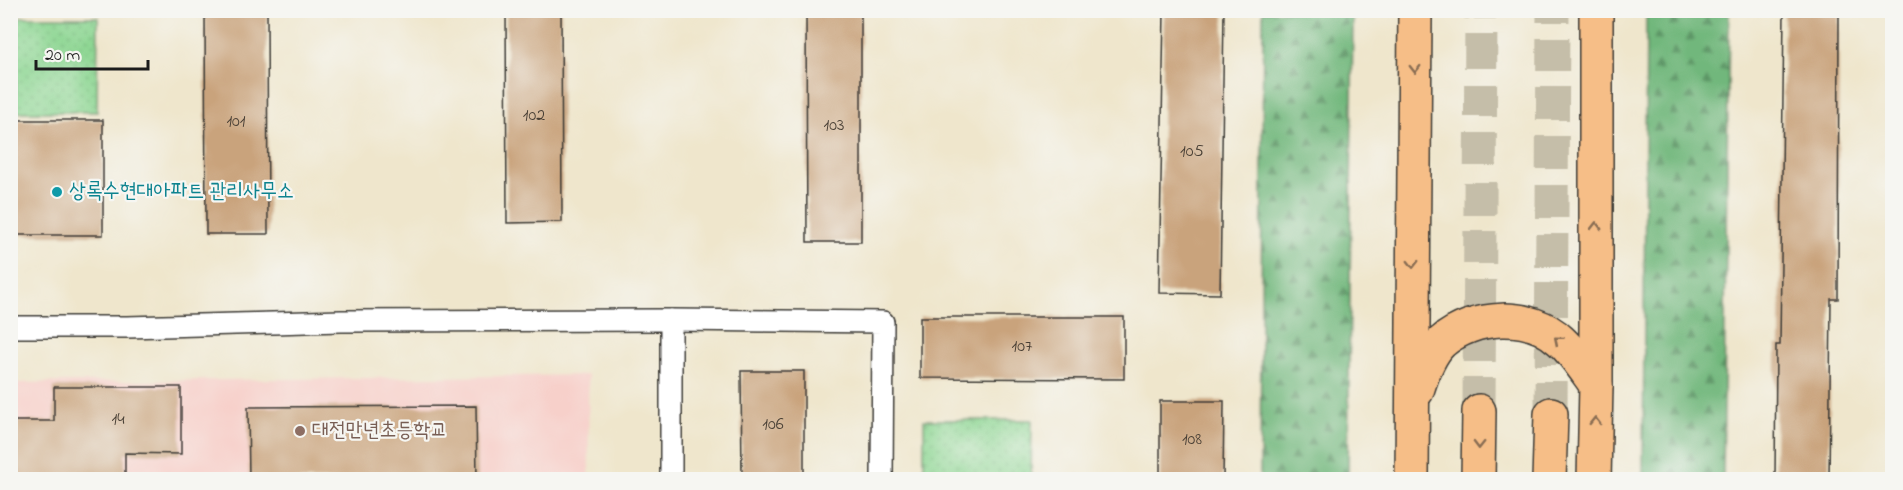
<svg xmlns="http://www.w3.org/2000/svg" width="1903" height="490" viewBox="0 0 1903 490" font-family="'Indie Flower','Poor Story',sans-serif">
<defs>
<pattern id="forest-firs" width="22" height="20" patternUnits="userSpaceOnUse" patternTransform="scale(1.5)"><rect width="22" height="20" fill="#71b77c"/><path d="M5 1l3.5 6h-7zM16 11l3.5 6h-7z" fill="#5c9465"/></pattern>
<pattern id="park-dots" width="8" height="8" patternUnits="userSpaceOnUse" patternTransform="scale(1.5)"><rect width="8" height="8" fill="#8cd692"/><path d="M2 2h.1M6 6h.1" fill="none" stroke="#78b77d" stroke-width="1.8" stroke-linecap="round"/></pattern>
</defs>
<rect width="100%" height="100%" fill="#f6f6f2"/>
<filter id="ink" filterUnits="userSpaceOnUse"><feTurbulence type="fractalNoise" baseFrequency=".0167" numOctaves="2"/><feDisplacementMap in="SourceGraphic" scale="12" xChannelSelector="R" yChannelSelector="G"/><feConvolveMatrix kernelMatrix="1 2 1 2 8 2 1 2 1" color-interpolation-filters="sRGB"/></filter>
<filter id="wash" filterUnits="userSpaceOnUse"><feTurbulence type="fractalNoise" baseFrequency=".008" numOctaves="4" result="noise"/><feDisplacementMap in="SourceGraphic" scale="24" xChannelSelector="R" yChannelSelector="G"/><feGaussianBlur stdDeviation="1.35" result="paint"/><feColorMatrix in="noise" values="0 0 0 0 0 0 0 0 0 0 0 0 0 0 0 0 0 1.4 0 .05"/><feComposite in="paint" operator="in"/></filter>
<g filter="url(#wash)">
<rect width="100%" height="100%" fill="#efe6cc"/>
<path fill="#f7d0ca" d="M588,375l1,104h-578l-1,-96z"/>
<g fill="url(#forest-firs)" stroke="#466a4c" stroke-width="1.5">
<path d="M1263,11h90l-5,468h-88z"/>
<path d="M1646,11h83l-6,468h-80z"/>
</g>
<g fill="url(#park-dots)" stroke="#547957" stroke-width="1.5">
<path d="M16,17h82l-1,95h-81z"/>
<path d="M924,420h108l-1,59h-107z"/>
</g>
<g id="blocks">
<g fill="#c9a37c">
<path d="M205,10h62l1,224h-62z"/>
<path d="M506,10h55l1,212 -55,1z"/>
<path d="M806,10h55v232h-54z"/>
<path d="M1164,10h60l-4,284 -61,-1z"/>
<path d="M1784,10h55l-1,289h-7l-2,181h-54l1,-135h4z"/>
<path d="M11,120h92v115h-93z"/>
<path d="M920,317h204v62l-204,-1z"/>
<path d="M741,371h63v109h-62z"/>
<path d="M54,387h127v67l-56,-1v27h-115v-59h44z"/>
<path d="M1160,401h64l-1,79h-63z"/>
<path d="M476,406l1,74h-228l-1,-73z"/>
</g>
</g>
</g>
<g filter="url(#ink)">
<use href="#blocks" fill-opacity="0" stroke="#3c3a36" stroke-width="1.5"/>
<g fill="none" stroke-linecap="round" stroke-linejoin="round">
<g stroke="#c5bea9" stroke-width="33" stroke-dasharray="33 16" stroke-linecap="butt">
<path d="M1479,411l2,-401"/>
<path d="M1551,414l2,-404"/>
</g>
<defs>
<g id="service">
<path d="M671,320v160"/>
<path d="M10,327h117l214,-6 330,-1 212,2 -1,158"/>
</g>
<g id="primary">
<path d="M1417,391c5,-16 12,-37 25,-49 31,-27 88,-31 119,-1 13,12 24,29 35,44"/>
<path d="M1412,480l3,-470"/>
<path d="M1478,480l1,-69"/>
<path d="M1549,480l2,-66"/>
<path d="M1594,480l2,-95v-375"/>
</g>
</defs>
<use href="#service" stroke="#3c3a36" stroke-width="24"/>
<use href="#primary" stroke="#3c3a36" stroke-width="36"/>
<use href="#service" stroke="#fff" stroke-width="21"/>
<use href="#primary" stroke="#f6be87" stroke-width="33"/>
</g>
<defs><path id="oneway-chevron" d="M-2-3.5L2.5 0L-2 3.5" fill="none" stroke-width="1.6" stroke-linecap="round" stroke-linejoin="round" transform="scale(1.5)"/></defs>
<g stroke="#896d52">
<use href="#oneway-chevron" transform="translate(1415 69) rotate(90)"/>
<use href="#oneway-chevron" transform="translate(1596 226) rotate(-90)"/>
<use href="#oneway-chevron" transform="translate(1413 264) rotate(90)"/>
<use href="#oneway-chevron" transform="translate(1558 340) rotate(-140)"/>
<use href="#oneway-chevron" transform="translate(1595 421) rotate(-89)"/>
<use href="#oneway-chevron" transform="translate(1479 445) rotate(91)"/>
</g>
</g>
<circle fill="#0f9aa8" stroke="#f6f6f2" stroke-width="2" cx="57" cy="192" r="6"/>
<circle fill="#8d6e63" stroke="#f6f6f2" stroke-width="2" cx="300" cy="431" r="6"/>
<g text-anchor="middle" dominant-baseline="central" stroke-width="4.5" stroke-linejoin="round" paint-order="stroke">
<g font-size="18" fill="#473e34">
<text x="534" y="116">102</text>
<text x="236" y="122">101</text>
<text x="834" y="126">103</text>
<text x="1192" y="152">105</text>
<text x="1022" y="347">107</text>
<text x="118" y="420">14</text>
<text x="773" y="425">106</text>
<text x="1192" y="440">108</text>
</g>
<g font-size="21" fill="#0d838f" stroke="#f6f6f2" text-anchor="start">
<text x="69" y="192">상록수현대아파트 관리사무소</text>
</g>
<g font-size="21" fill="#785e54" stroke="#f6f6f2" text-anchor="start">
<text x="312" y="431">대전만년초등학교</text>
</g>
</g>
<rect width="1903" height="490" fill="none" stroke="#f6f6f2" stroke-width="36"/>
<path d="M36 60v9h112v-9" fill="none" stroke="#1c1c1c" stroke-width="3"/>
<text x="45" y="60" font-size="18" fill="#1c1c1c" stroke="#f6f6f2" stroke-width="4.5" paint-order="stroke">20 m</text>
</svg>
